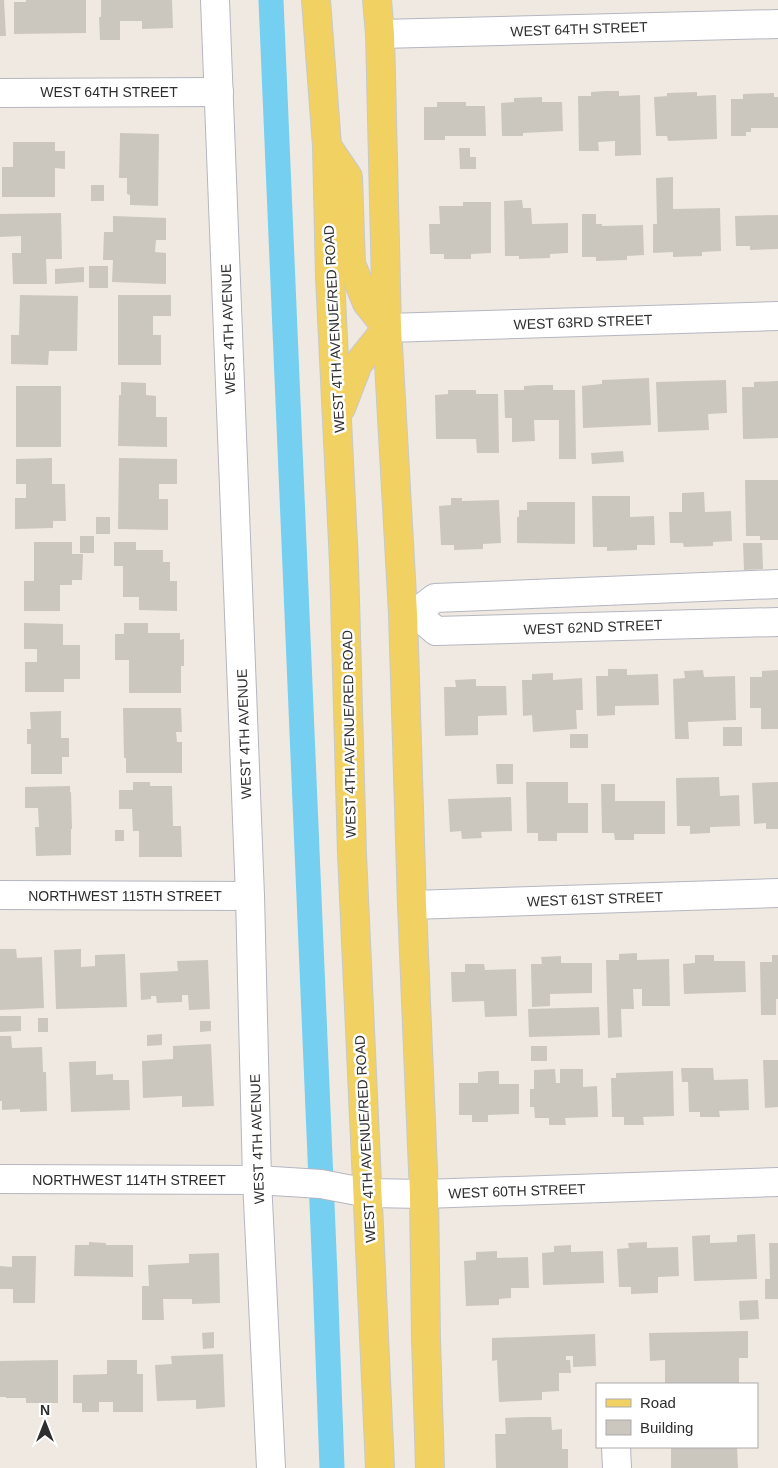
<svg xmlns="http://www.w3.org/2000/svg" width="778" height="1468" viewBox="0 0 778 1468" font-family="Helvetica,sans-serif">
<rect width="100%" height="100%" fill="#efe9e1"/>
<g fill="none" stroke-linecap="round" stroke-linejoin="round">
<path stroke="#75cff0" stroke-width="25" d="M271,0l54,1275 7,193"/>
</g>
<g fill="#cbc7bf">
<path d="M0,0h4l2,36h-6z"/>
<path d="M26,0h60v33l-72,1v-32h12z"/>
<path d="M101,0h71l1,28 -31,1v-8h-22v19h-20l-1,-23h2z"/>
<path d="M605,91h14v5l21,-1 1,60 -26,1v-15l-17,1 1,9h-20l-1,-55h13v-4z"/>
<path d="M697,92v4l19,-1 1,44 -49,2 -1,-5h-11l-2,-39 13,-1v-3z"/>
<path d="M774,93v4h4v31h-27v4h-5v4h-15v-37h12v-5z"/>
<path d="M542,97v5h20l1,29 -40,2v3h-21l-1,-33 13,-1v-4z"/>
<path d="M437,102h29v4h19l1,30h-41v4h-21v-33h13z"/>
<path d="M120,133l39,1 -1,72 -28,-1v-10l-3,-1v-16h-8z"/>
<path d="M13,142h42v9h10v18l-10,-1v29h-53v-30h11z"/>
<path d="M459,148h11v9h6v12h-16z"/>
<path d="M673,177v32l47,-1 1,43 -19,1v4l-29,1v-5l-20,1v-29h4l-1,-46z"/>
<rect x="91" y="185" width="13" height="16"/>
<path d="M522,200l1,8h8l1,16 36,-1v30l-18,1v4l-31,1v-3h-14l-1,-55z"/>
<path d="M463,202h28v51l-20,1v5h-27v-5h-14l-1,-30h11l-1,-18h24z"/>
<path d="M61,213l1,46h-16l1,25h-34l-1,-31h9v-17l-21,1v-23z"/>
<path d="M582,214h14v10h6v2l41,-1 1,30 -17,1v4l-31,1v-4h-14z"/>
<path d="M778,215v34l-28,1v-4h-14l-1,-30z"/>
<path d="M113,216l53,2v22h-10l-1,12 11,1v31l-54,-2 1,-22h-10l1,-28h9z"/>
<rect x="89" y="266" width="19" height="22"/>
<path d="M84,267v15l-29,2v-15z"/>
<path d="M20,295l58,1 -1,55h-28l-1,14 -37,-1v-29h8z"/>
<path d="M118,295h53v21h-18v19h8v30h-43z"/>
<path d="M649,378l2,47 -68,3 -1,-42 20,-2v-4z"/>
<path d="M726,380l1,33 -19,1 1,16 -51,2 -2,-50z"/>
<path d="M778,381v57l-35,1 -1,-52h12v-5z"/>
<path d="M121,382l25,1v12l10,1v21h11v30l-49,-1 1,-51h2z"/>
<path d="M539,385h14v5h22l1,69h-17v-39h-25l1,21 -23,1v-24h-7l-1,-28h20v-4z"/>
<rect x="16" y="386" width="45" height="61"/>
<path d="M448,390h28v4h22l1,59h-22l-1,-14h-40l-1,-44 13,-1z"/>
<path d="M623,451l1,11 -32,2 -1,-11z"/>
<path d="M52,458v26h13l1,37h-13v7l-38,1v-31h11v-14h-10v-25z"/>
<path d="M119,458l58,1v25h-18v15h9v31l-50,-1z"/>
<path d="M745,480h33v60h-18v-4h-14z"/>
<path d="M704,492l1,20 26,-1 1,30 -19,1v4l-29,1 -1,-4h-13l-1,-31h13v-19z"/>
<path d="M592,496h38v21l24,-1 1,29h-18v5l-30,1v-4h-14z"/>
<path d="M451,498h11v3l37,-1 2,43 -18,1v5l-29,1v-5h-13l-2,-39 12,-1z"/>
<path d="M527,502h48v42l-58,-1v-26h2v-7h8z"/>
<rect x="96" y="517" width="14" height="17"/>
<rect x="80" y="536" width="14" height="17"/>
<path d="M34,542h38v12h11l-1,26h-10v5h-12v26h-36v-30h10z"/>
<path d="M114,542h22v8h27v12h7v19h7v30l-38,-1v-13h-16v-31h-9z"/>
<path d="M743,543h19l1,26 -19,1z"/>
<path d="M24,623l39,1v21h17v34h-16v13h-39v-30h12v-13h-13z"/>
<path d="M124,623h24v10h32v7l4,-1v27h-3v27h-52v-33h-14v-26h9z"/>
<path d="M608,669h19v6l31,-1 1,31 -44,1v9l-18,1 -1,-40h12z"/>
<path d="M703,670l1,7 31,-1 1,44 -48,2 1,17h-14l-2,-60 12,-1 -1,-7z"/>
<path d="M778,670v59h-17v-21h-11v-31h12v-6z"/>
<path d="M553,673v7l29,-2 1,32h-7l1,19 -44,3 -1,-17 -9,1 -1,-36h10v-6z"/>
<path d="M476,679v7h30l1,29 -29,1v19l-33,1 -1,-49h12l-1,-7z"/>
<path d="M123,708h58l1,24h-6l1,10h5v31h-56v-15h-2z"/>
<path d="M61,711v27h8v19h-7v17h-31v-30h-4v-15h4l-1,-17z"/>
<rect x="723" y="727" width="19" height="19"/>
<rect x="570" y="734" width="18" height="14"/>
<path d="M496,764h17v20h-16z"/>
<path d="M719,777l1,19 19,-1 1,31 -30,1v6l-20,1v-8h-13l-1,-48z"/>
<path d="M133,782h17v4h22l1,40h8l1,31h-43v-26h-6l-1,-22h-13v-19h14z"/>
<path d="M526,782h42v21h20v30h-31v8h-19v-8h-11z"/>
<path d="M778,782v47h-12v-6l-12,1 -2,-41z"/>
<path d="M601,784h14v17h50v33h-31v6h-19l-1,-7h-12z"/>
<path d="M70,786v6h1l1,37h-1v26l-35,1 -1,-29h4l-1,-19h-13v-21z"/>
<path d="M511,797l1,34 -31,1 1,6 -20,1 -1,-8 -11,1 -2,-33z"/>
<rect x="115" y="830" width="9" height="11"/>
<path d="M0,949h16l1,9 25,-1 2,51 -44,2z"/>
<path d="M81,949v18l14,-1v-11l30,-1 2,53 -71,2 -2,-59z"/>
<path d="M637,953v7l32,-1 1,47h-28v-17h-9l1,20h-13l1,28 -14,1 -2,-78h13v-6z"/>
<path d="M695,955h19v6h31l1,31 -62,2 -1,-30 12,-1z"/>
<path d="M772,955h6v44h-2v16h-15l-1,-53h12z"/>
<path d="M561,956v7h31v30l-42,1v12l-18,1 -1,-43h11l-1,-7z"/>
<path d="M208,960l2,49 -21,1 -1,-15h-6v7l-25,1 -1,-7h-5v3l-10,1 -1,-27 38,-2 -1,-10z"/>
<path d="M465,964h19l1,6 31,-1 1,47 -32,1 -1,-16 -32,1 -1,-30h14z"/>
<path d="M599,1007l1,28 -71,2 -1,-28z"/>
<path d="M0,1016h21v15l-21,1z"/>
<rect x="38" y="1018" width="10" height="14"/>
<path d="M200,1021h11v10l-11,1z"/>
<path d="M162,1034v11l-15,1v-11z"/>
<path d="M0,1036h11l1,12 30,-1 1,25h3l1,39 -27,1v-3l-18,1v-9h-2z"/>
<path d="M211,1044l3,62 -32,1v-11l-39,2 -1,-37 31,-2v-13z"/>
<rect x="531" y="1046" width="16" height="15"/>
<path d="M763,1060h15v47l-13,1z"/>
<path d="M96,1061v14l17,-1v6h16l1,30 -59,2 -2,-50z"/>
<path d="M681,1068h32l1,12 34,-1 1,31 -30,1 1,6h-20v-5h-11l-1,-30h-6z"/>
<path d="M555,1069l1,14h4v-14h23v18l14,-1 1,31 -33,1 1,7h-17v-7h-14l-1,-11h-4v-18h4v-19z"/>
<path d="M488,1071h11v13h20v30l-31,1v7h-16v-7h-13v-32h19v-11z"/>
<path d="M673,1071l1,45 -31,1 1,8h-20v-8h-12l-1,-39h5v-5z"/>
<path d="M755,1234l2,45 -63,2 -2,-45 18,-1v8l27,-1v-7z"/>
<path d="M89,1242l17,1v2h27v32l-59,-1 1,-31h14z"/>
<path d="M647,1242v6l31,-1 1,29 -21,1v16l-27,1v-7h-12l-2,-38 12,-1 -1,-5z"/>
<path d="M769,1243h9v56h-13v-20h5z"/>
<path d="M571,1245v7l32,-1 1,32 -61,2 -1,-32 12,-1v-6z"/>
<path d="M497,1251v7l31,-1 1,31h-18v10l-12,1v6l-33,1 -2,-45 12,-1v-8z"/>
<path d="M219,1253l1,50 -28,1v-5h-29l1,21h-22v-34h7l-1,-21 41,-2v-9z"/>
<path d="M12,1256h24l-1,47h-22v-14h-13v-23l12,1z"/>
<path d="M758,1300l1,19 -19,1 -1,-19z"/>
<path d="M748,1331v27h-9v26h-74v-24l-15,1 -1,-28z"/>
<path d="M214,1332v16l-11,1 -1,-16z"/>
<path d="M595,1334l1,32 -23,1v-11h-7v4h4l1,13h-12v18l-17,1v8l-43,2 -2,-42 -5,1v-23z"/>
<path d="M223,1354l2,53 -29,2v-9l-39,1 -2,-36 17,-1 -1,-8z"/>
<path d="M58,1360v43h-32v-5h-20v-1h-6v-36z"/>
<path d="M107,1360h30v14h6v38h-30v-10h-14v10h-17v-9h-9v-28l34,-1z"/>
<path d="M528,1417h23l1,13 10,-1v20h6v19h-72l-1,-34h11l-1,-16z"/>
<path d="M671,1447h66l1,21h-67z"/>
</g>
<g fill="none" stroke-linecap="round" stroke-linejoin="round">
<defs>
<g id="street">
<path d="M215,0l35,896 7,284 14,288"/>
<path d="M380,34l398,-10"/>
<path d="M0,93l219,-1"/>
<path d="M387,328l391,-12"/>
<path d="M415,613l21,18 342,-9"/>
<path d="M403,614l12,-1 20,-15 343,-14"/>
<path d="M0,895l250,1"/>
<path d="M412,905l366,-12"/>
<path d="M616,1447l1,21"/>
</g>
<path id="secondary" d="M0,1179l257,1 64,4 47,9 56,1 354,-12"/>
<g id="primary">
<path d="M316,0l11,146 3,131 14,286 8,291 28,614"/>
<path d="M377,0l3,34 7,294 16,286 9,291 12,289 2,145 4,129"/>
<path d="M327,146l21,31 3,87 16,39 20,25"/>
<path d="M341,408l17,-44 29,-36"/>
</g>
</defs>
<use href="#street" stroke="#b4b7c1" stroke-width="30"/>
<use href="#secondary" stroke="#b4b7c1" stroke-width="30"/>
<use href="#primary" stroke="#c9c9c9" stroke-width="30"/>
<use href="#street" stroke="#fff" stroke-width="28"/>
<use href="#secondary" stroke="#fff" stroke-width="28"/>
<use href="#primary" stroke="#f2d163" stroke-width="28"/>
</g>
<g text-anchor="middle" dominant-baseline="central" stroke-width="5" stroke-linejoin="round" paint-order="stroke">
<g font-size="14" fill="#2e2e2e" stroke="#fff">
<text transform="translate(579 29) rotate(-2)">WEST 64TH STREET</text>
<text x="109" y="92">WEST 64TH STREET</text>
<text transform="translate(583 322) rotate(-2)">WEST 63RD STREET</text>
<text transform="translate(228 329) rotate(-92)">WEST 4TH AVENUE</text>
<text transform="translate(334 329) rotate(-93)">WEST 4TH AVENUE/RED ROAD</text>
<text transform="translate(593 627) rotate(-2)">WEST 62ND STREET</text>
<text transform="translate(244 734) rotate(-92)">WEST 4TH AVENUE</text>
<text transform="translate(349 734) rotate(-91)">WEST 4TH AVENUE/RED ROAD</text>
<text x="125" y="896">NORTHWEST 115TH STREET</text>
<text transform="translate(595 899) rotate(-2)">WEST 61ST STREET</text>
<text transform="translate(257 1139) rotate(-92)">WEST 4TH AVENUE</text>
<text transform="translate(365 1139) rotate(-93)">WEST 4TH AVENUE/RED ROAD</text>
<text x="129" y="1180">NORTHWEST 114TH STREET</text>
<text transform="translate(517 1191) rotate(-2)">WEST 60TH STREET</text>
</g>
</g>
<rect x="596" y="1383" width="162" height="65" fill="#ffffff" stroke="#ababab"/>
<rect x="606" y="1399" width="25" height="8" fill="#f2d163" stroke="#ababab"/>
<text x="640" y="1408" font-size="15" fill="#2e2e2e">Road</text>
<rect x="606" y="1420" width="25" height="15" fill="#cbc7bf" stroke="#ababab"/>
<text x="640" y="1433" font-size="15" fill="#2e2e2e">Building</text>
<g transform="translate(45 1423)" stroke="#ffffff" stroke-width="4" paint-order="stroke">
<path d="M0-4L9 19L0 12L-9 19Z" fill="#2e2e2e"/>
<text y="-8" font-size="14" font-weight="bold" text-anchor="middle" fill="#2e2e2e">N</text>
</g>
</svg>
